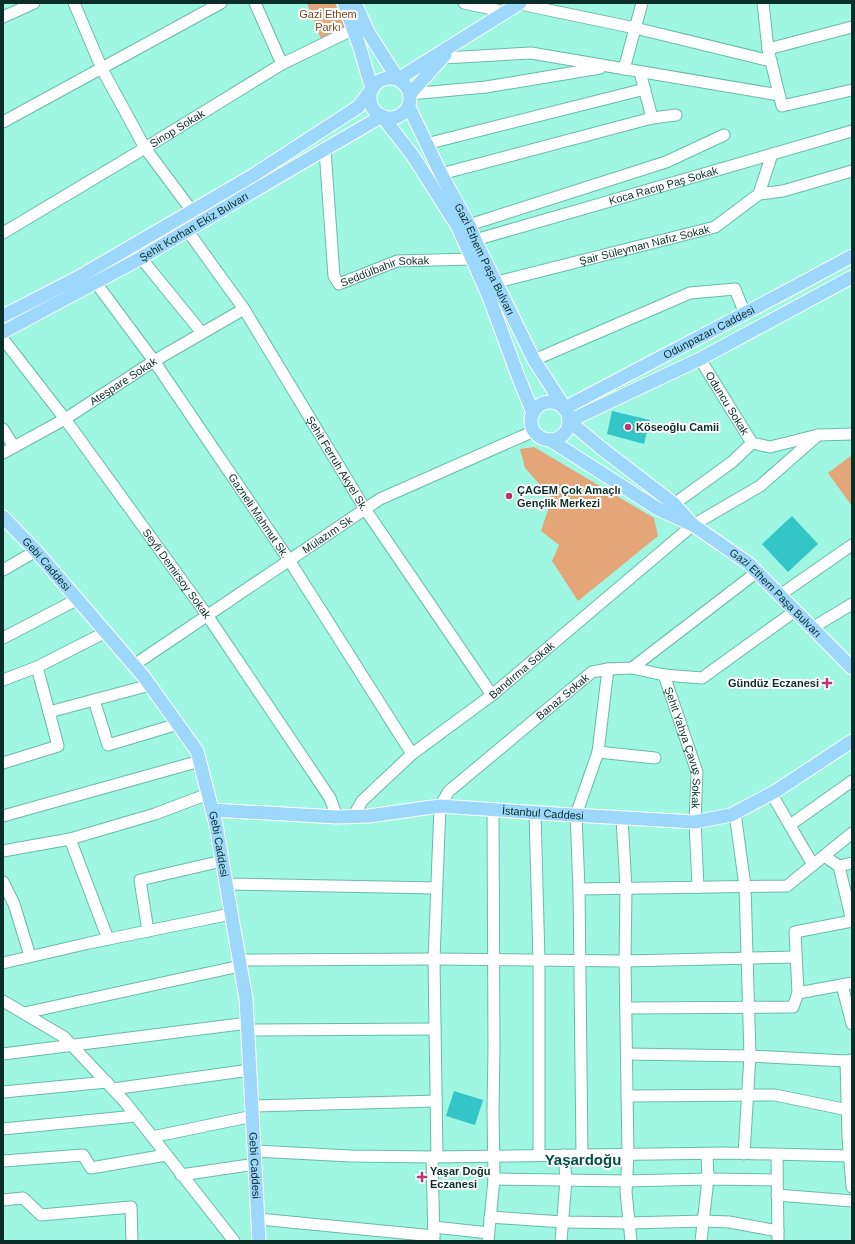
<svg xmlns="http://www.w3.org/2000/svg" width="855" height="1244" viewBox="0 0 855 1244" font-family="Helvetica,sans-serif">
<rect width="100%" height="100%" fill="#9ff6e1"/>
<g fill="#e4a678">
<path d="M307,3h28l10,25 -24,11z"/>
<path d="M534,447l120,71 4,18 -80,65 -26,-40 7,-16 -18,-14 11,-33 -27,-30 -5,-19z"/>
<path d="M852,455v51l-24,-33z"/>
</g>
<g fill="#34c5c9">
<path d="M612,411l38,9 -6,24 -37,-10z"/>
<path d="M792,516l26,28 -30,28 -26,-28z"/>
<path d="M454,1091l29,9 -8,25 -29,-9z"/>
</g>
<g fill="none" stroke-linecap="round" stroke-linejoin="round">
<defs>
<g id="minor">
<path d="M74,3l28,66 43,79 47,63"/>
<path d="M255,3l27,61"/>
<path d="M464,3l42,9"/>
<path d="M763,3l5,46 14,57 70,-16"/>
<path d="M520,4l115,24 136,33"/>
<path d="M3,17l31,-14"/>
<path d="M768,49l84,-22"/>
<path d="M443,58l88,-5 248,42"/>
<path d="M624,69l18,-66"/>
<path d="M410,94l76,-7 114,-19"/>
<path d="M652,118l24,-3"/>
<path d="M3,122l218,-119"/>
<path d="M426,144l219,-55"/>
<path id="s1" d="M325,150l9,126 5,8 58,-23 74,-2"/>
<path d="M441,174l211,-56 -12,-46"/>
<path d="M759,194l13,-40"/>
<path d="M469,225l197,-63 58,-27"/>
<path id="s2" d="M187,230l57,79 121,200 127,186"/>
<path id="s3" d="M3,233l142,-85 137,-84 72,-35"/>
<path id="s4" d="M475,240l377,-109"/>
<path d="M141,258l61,75"/>
<path id="s5" d="M497,282l218,-55 44,-33 24,-3 69,-20"/>
<path id="s6" d="M96,283l58,78 135,199 123,194"/>
<path id="s7" d="M3,339l62,80 142,196 123,183 7,19"/>
<path id="s8" d="M700,359l52,84 18,4 48,-12 34,-1"/>
<path d="M534,360l156,-67 45,-4 10,25"/>
<path d="M3,429l11,18"/>
<path id="s9" d="M3,453l62,-34 89,-58 90,-52"/>
<path d="M674,504l58,-42 20,-19"/>
<path d="M3,570l33,-19"/>
<path d="M780,595l72,-50"/>
<path d="M812,628l40,-24"/>
<path d="M3,638l75,-39"/>
<path id="s10" d="M134,665l246,-166 154,-68"/>
<path d="M632,668l32,7 38,3 93,-67"/>
<path id="s11" d="M664,675l33,97 -2,50 3,65"/>
<path d="M3,680l34,-13"/>
<path d="M94,700l14,45 70,-21"/>
<path d="M49,712l-12,-45 69,-35"/>
<path d="M598,752l57,6"/>
<path d="M3,763l55,-17 -9,-34 101,-27"/>
<path d="M771,793l42,72"/>
<path d="M535,813l4,147v195"/>
<path d="M735,813l10,73 5,170 -6,98"/>
<path d="M3,816l197,-55"/>
<path id="s12" d="M353,817l9,-16 50,-47 80,-59 201,-170 67,-39 58,-51"/>
<path d="M622,818l4,70 -1,73 3,194 -2,37 5,49"/>
<path d="M790,825l62,-44"/>
<path d="M70,839l38,100"/>
<path d="M3,851l67,-12 85,-25 53,-20"/>
<path d="M824,856l15,10 13,-3"/>
<path d="M839,866l13,55"/>
<path d="M3,882l11,22 16,52"/>
<path d="M226,884l210,4"/>
<path d="M579,889l208,-3 65,-53"/>
<path d="M148,931l-8,-51 82,-19"/>
<path d="M239,960l195,-1 191,2 171,-4"/>
<path d="M3,963l86,-20 142,-29"/>
<path d="M842,985l10,39"/>
<path d="M798,993l-3,-61 57,-11"/>
<path d="M3,1001l61,36 61,65 109,139"/>
<path d="M626,1008l167,-1 5,-14 54,-10"/>
<path d="M24,1013l216,-47"/>
<path d="M248,1030l187,-1"/>
<path d="M3,1054l245,-31"/>
<path d="M627,1054l123,2 96,5 6,-1"/>
<path d="M846,1061l2,76 4,50"/>
<path d="M113,1089l137,-19"/>
<path d="M3,1092l104,-10"/>
<path d="M627,1096l148,-1 73,15"/>
<path d="M253,1106l183,-5"/>
<path d="M3,1129l133,-13"/>
<path d="M152,1137l101,-21"/>
<path d="M255,1151l96,5 81,1 294,-4 124,3"/>
<path d="M582,1155l-3,-266 -3,-74 22,-63 10,-83"/>
<path d="M777,1155l1,86"/>
<path d="M432,1157l2,84"/>
<path id="s13" d="M437,1157l-3,-198 6,-153 9,-15 143,-119 16,-3 24,-1 125,-96"/>
<path d="M3,1161l80,-6 8,13 75,-13"/>
<path d="M181,1175l75,-11"/>
<path d="M494,1179l132,2 82,-2 69,1"/>
<path d="M777,1195l75,6"/>
<path d="M3,1200l20,-2 18,17 90,-8 1,34"/>
<path d="M490,1217l73,5 66,1 75,-2 25,1 49,9"/>
<path d="M259,1219l175,17"/>
<path d="M434,1227l55,6"/>
<path d="M488,1241l6,-62 -1,-69 1,-61 -1,-239"/>
<path d="M561,1241l5,-61 -2,-25"/>
<path d="M701,1241l7,-62 -1,-25"/>
</g>
<g id="major">
<path d="M355,3l13,29 30,47 122,-76"/>
<circle cx="390" cy="98" r="20"/>
<path d="M410,94l35,-39"/>
<path id="s14" d="M409,107l32,67 28,51 6,15 59,120 31,48c95,-51 192,-100 287,-152"/>
<path d="M3,316l74,-38 175,-102 106,-69 14,-18 -12,-41 -16,-45"/>
<path id="s15" d="M3,332l138,-74 121,-72 120,-70 31,40 45,71 31,70 29,79 15,37"/>
<circle cx="550" cy="421" r="19"/>
<path id="s16" d="M550,440l108,69 35,16 55,38 104,105"/>
<path id="s17" d="M3,517l33,34 108,126 53,74 19,74 30,174 13,242"/>
<path d="M693,525l-19,-21 -73,-56 -32,-27 131,-62 152,-82"/>
<path id="s18" d="M212,810l125,7 32,-1 71,-10 116,8 139,8 36,-7 45,-24 76,-50"/>
</g>
</defs>
<use href="#minor" stroke="#66bca9" stroke-width="13"/>
<use href="#major" stroke="#fff" stroke-width="15"/>
<use href="#minor" stroke="#fff" stroke-width="11"/>
<use href="#major" stroke="#9dd7fb" stroke-width="13"/>
</g>
<g fill="#bc3471" stroke="#fff" stroke-width="1.5">
<circle cx="628" cy="427" r="4"/>
<circle cx="509" cy="496" r="4"/>
<path d="M825 677h4v4h4v4h-4v4h-4v-4h-4v-4h4z"/>
<path d="M420 1171h4v4h4v4h-4v4h-4v-4h-4v-4h4z"/>
</g>
<g text-anchor="middle" dominant-baseline="central" stroke-width="4" stroke-linejoin="round" paint-order="stroke">
<g font-size="11" fill="#7c4a20" stroke="#fff">
<text x="328" y="14">Gazi Ethem<tspan x="328" dy="13">Parkı</tspan></text>
</g>
<g font-size="11" fill="#092f28" stroke="#fff">
<text stroke="none"><textPath href="#s3" startOffset="203">Sinop Sokak</textPath></text>
<text stroke="none"><textPath href="#s4" startOffset="196">Koca Racıp Paş Sokak</textPath></text>
<text stroke="none"><textPath href="#s15" startOffset="218">Şehit Korhan Ekiz Bulvarı</textPath></text>
<text stroke="none"><textPath href="#s5" startOffset="152">Şair Süleyman Nafız Sokak</textPath></text>
<text stroke="none"><textPath href="#s14" startOffset="170">Gazi Ethem Paşa Bulvarı</textPath></text>
<text stroke="none"><textPath href="#s1" startOffset="184">Seddülbahir Sokak</textPath></text>
<text stroke="none"><textPath href="#s14" startOffset="502">Odunpazarı Caddesi</textPath></text>
<text stroke="none"><textPath href="#s9" startOffset="140">Ateşpare Sokak</textPath></text>
<text stroke="none"><textPath href="#s8" startOffset="52">Oduncu Sokak</textPath></text>
<text stroke="none"><textPath href="#s2" startOffset="278">Şehit Ferruh Akyel Sk.</textPath></text>
<text stroke="none"><textPath href="#s6" startOffset="284">Gazneli Mahmut Sk.</textPath></text>
<text stroke="none"><textPath href="#s10" startOffset="233">Mülazım Sk</textPath></text>
<text stroke="none"><textPath href="#s17" startOffset="64">Gebi Caddesi</textPath></text>
<text stroke="none"><textPath href="#s7" startOffset="292">Seyfi Demirsoy Sokak</textPath></text>
<text stroke="none"><textPath href="#s16" startOffset="274">Gazi Ethem Paşa Bulvarı</textPath></text>
<text stroke="none"><textPath href="#s12" startOffset="225">Bandırma Sokak</textPath></text>
<text stroke="none"><textPath href="#s13" startOffset="516">Banaz Sokak</textPath></text>
<text stroke="none"><textPath href="#s11" startOffset="76">Şehit Yahya Çavuş Sokak</textPath></text>
<text stroke="none"><textPath href="#s18" startOffset="332">İstanbul Caddesi</textPath></text>
<text stroke="none"><textPath href="#s17" startOffset="400">Gebi Caddesi</textPath></text>
<text stroke="none"><textPath href="#s17" startOffset="724">Gebi Caddesi</textPath></text>
</g>
<g font-size="11" font-weight="bold" fill="#092f28" stroke="#fff" text-anchor="start">
<text x="636" y="427">Köseoğlu Camii</text>
<text x="517" y="490">ÇAGEM Çok Amaçlı<tspan x="517" dy="13">Gençlik Merkezi</tspan></text>
<text x="819" y="683" text-anchor="end">Gündüz Eczanesi</text>
<text x="430" y="1171">Yaşar Doğu<tspan x="430" dy="13">Eczanesi</tspan></text>
</g>
<g font-size="15" font-weight="bold" fill="#005044" stroke="#fff">
<text x="583" y="1159">Yaşardoğu</text>
</g>
</g>
<rect width="855" height="1244" fill="none" stroke="#092f28" stroke-width="8"/>
</svg>
